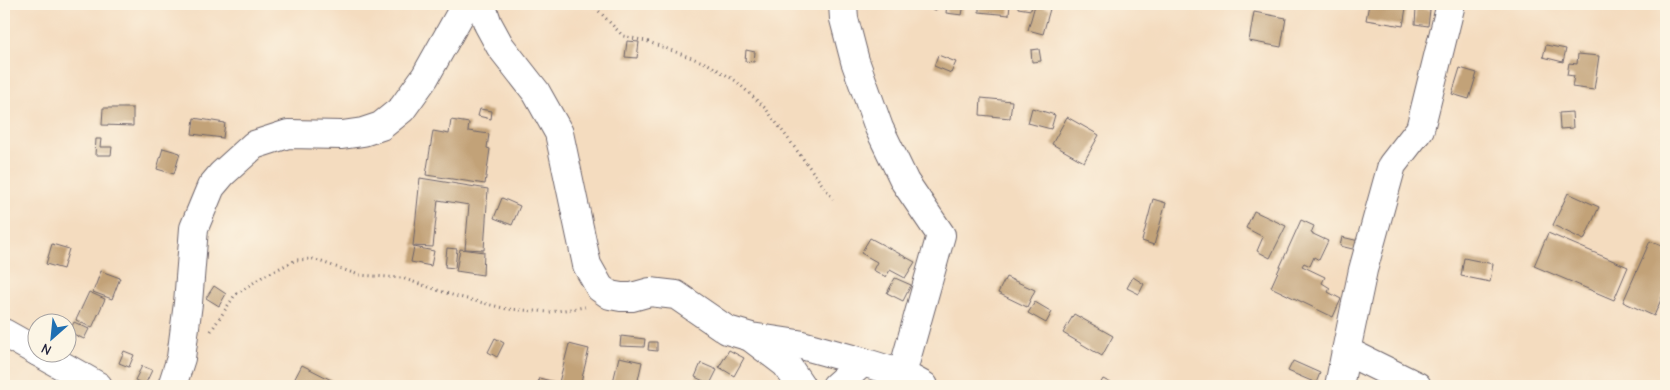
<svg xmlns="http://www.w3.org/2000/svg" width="1670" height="390" viewBox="0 0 1670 390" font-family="'Comic Neue',sans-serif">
<rect width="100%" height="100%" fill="#fcf5e5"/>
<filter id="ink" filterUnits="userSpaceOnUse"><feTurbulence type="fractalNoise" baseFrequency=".02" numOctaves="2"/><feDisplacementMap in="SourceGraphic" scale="10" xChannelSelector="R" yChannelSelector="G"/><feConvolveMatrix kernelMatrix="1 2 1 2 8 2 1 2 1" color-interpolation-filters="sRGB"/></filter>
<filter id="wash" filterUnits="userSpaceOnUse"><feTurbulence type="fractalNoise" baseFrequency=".0096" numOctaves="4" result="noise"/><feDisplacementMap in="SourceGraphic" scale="20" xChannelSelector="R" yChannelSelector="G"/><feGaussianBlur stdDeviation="1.12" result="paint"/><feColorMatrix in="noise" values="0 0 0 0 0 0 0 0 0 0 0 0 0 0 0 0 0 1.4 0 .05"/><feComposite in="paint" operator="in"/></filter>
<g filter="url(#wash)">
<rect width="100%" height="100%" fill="#f4dcbf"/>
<g id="blocks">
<g fill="#c2a278">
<path d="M919,4h18l-1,6 -18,-4z"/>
<path d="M947,4h17l-2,11 -16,-2z"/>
<path d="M979,4h31l-1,11 -30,-3z"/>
<path d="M1018,4h14l-1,6 -13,-2z"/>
<path d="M1369,4l37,4 -3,18 -37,-6z"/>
<path d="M1035,5l15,4 -7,25 -15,-4z"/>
<path d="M1416,8l14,2 -2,16 -13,-2z"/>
<path d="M1254,12l32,6 -5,29 -32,-6z"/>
<path d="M627,41l12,1 -2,16 -12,-1z"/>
<path d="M1546,45l20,4 -3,13 -20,-5z"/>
<path d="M1039,49l2,12 -9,1 -1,-12z"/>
<path d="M746,50l9,2 -1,10 -9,-1z"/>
<path d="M1578,54l21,2 -5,34 -22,-3 2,-11 -7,-1 2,-12 8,1z"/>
<path d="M938,55l18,7 -5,11 -17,-7z"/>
<path d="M1460,68l17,5 -8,26 -17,-5z"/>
<path d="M981,98l31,3 -2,17 -30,-3z"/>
<path d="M103,108h30v18l-31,-1z"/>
<path d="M1032,108l23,7 -4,14 -23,-6z"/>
<path d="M480,109l12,2 -1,8 -13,-3z"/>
<path d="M1572,112l1,16 -13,1 -1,-16z"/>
<path d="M1067,117l32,18 -15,27 -32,-18z"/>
<path d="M194,118l31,5 -2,15 -31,-4z"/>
<path d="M451,120l18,3 -1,8 21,3 -2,14 3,1 -5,35 -59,-9 7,-44 16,3z"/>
<path d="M96,139h5l-1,8h12l-1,8h-16z"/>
<path d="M163,148l17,5 -6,21 -17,-5z"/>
<path d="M420,178l68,11 -4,61 -19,-1 4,-44 -31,-5 -5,47 -20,-1z"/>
<path d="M1568,193l31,14 -15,33 -31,-15z"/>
<path d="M502,198l18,8 -8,19 -18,-7z"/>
<path d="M1153,199l13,4 -12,42 -12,-4z"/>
<path d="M1254,211l32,15 -16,32 -13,-7 6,-14 -17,-9z"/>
<path d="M1301,220l13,6 -3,7 17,8 -9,19 -5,-3 -4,9 -6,-3 -2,3 23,11 -3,6 8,5 -2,4 13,7 -8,18 -62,-30z"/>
<path d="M1548,233l80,34 -14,33 -80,-34z"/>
<path d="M1342,237l17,4 -2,9 -17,-4z"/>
<path d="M870,238l45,24 -10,16 -15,-8 -4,7 -13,-7 4,-8 -16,-9z"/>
<path d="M1650,241l16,7v40l-12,28 -31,-14z"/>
<path d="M52,244l17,5 -6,20 -17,-5z"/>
<path d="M414,247l20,4 -3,15 -20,-4z"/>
<path d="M447,248l10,1 -2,19 -10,-1z"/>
<path d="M460,249l24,3 -1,23 -27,-4z"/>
<path d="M1464,258l29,6 -3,18 -29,-6z"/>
<path d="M101,271l19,7 -8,21 -19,-7z"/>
<path d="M1006,277l29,13 -8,17 -29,-14z"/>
<path d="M1133,277l11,7 -5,10 -12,-6z"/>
<path d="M895,278l16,7 -8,16 -16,-8z"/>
<path d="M214,286l12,8 -7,12 -13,-8z"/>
<path d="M89,292l16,7 -13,29 -16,-8z"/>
<path d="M1035,302l17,10 -6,11 -18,-10z"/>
<path d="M1074,314l39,22 -11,20 -39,-23z"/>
<path d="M74,322l15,7 -5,10 -15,-7z"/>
<path d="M621,336l24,3 -1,8 -24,-1z"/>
<path d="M495,338l9,5 -7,14 -9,-5z"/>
<path d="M649,342h8v9l-9,-1z"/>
<path d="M569,344l20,5 -9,37h-22z"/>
<path d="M729,350l15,8 -10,18 -15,-9z"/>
<path d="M124,351l10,4 -5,12 -10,-4z"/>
<path d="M619,357l23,5 -4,18 17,4 -1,2h-42z"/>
<path d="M1293,361l27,12 -4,10 -28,-12z"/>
<path d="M701,363l16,7 -7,14 -15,-7z"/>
<path d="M302,365l41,21h-52z"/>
<path d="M142,366l10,4 -7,15 -10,-5z"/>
<path d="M539,378l16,4 -1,4h-17z"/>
<path d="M1103,379l14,7h-18z"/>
</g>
</g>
</g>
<g filter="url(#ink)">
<use href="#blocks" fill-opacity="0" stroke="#6c6369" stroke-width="1"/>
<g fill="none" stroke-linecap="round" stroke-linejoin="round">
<defs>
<g id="street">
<path d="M481,4l7,20 12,22 36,46 23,41 28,132 13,23 10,7 11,2h11l18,-5 26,3 51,35 24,7 47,7 65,18 39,12 22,12"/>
<path d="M843,4l1,15 11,42 24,67 26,54 36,53 -39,139"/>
<path d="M4,333l34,19"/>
<path d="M753,339l33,25 15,22"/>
<path d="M38,352l60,34"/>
<path d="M172,386l9,-28 7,-55 6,-75 17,-41 11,-13 32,-29 34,-11 54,1 21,-3 18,-6 21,-17 23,-32 41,-73"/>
<path d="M836,386l27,-24"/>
<path d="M1339,386l7,-35"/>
<path d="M1417,386l-71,-35 17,-81 29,-105 28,-36 31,-125"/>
</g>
</defs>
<use href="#street" stroke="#6c6369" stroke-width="30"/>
<g stroke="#6c6369" stroke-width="3" stroke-dasharray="1 4" stroke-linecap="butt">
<path d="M592,4l31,32 23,5 62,23 28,17 30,28 67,90"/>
<path d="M211,331l24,-36 27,-18 34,-17 17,-1 46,16 43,3 53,18 52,13 43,3 35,-5"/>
</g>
<use href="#street" stroke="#fff" stroke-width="28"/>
</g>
</g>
<rect width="1670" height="390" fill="none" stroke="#fcf5e5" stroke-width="20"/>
<g transform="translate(52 338) rotate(207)"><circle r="24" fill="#fcf5e5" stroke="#a5a1a1"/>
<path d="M0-4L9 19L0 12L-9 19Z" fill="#1f6fb2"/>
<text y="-8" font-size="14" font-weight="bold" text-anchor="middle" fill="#22223b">N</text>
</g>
</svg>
